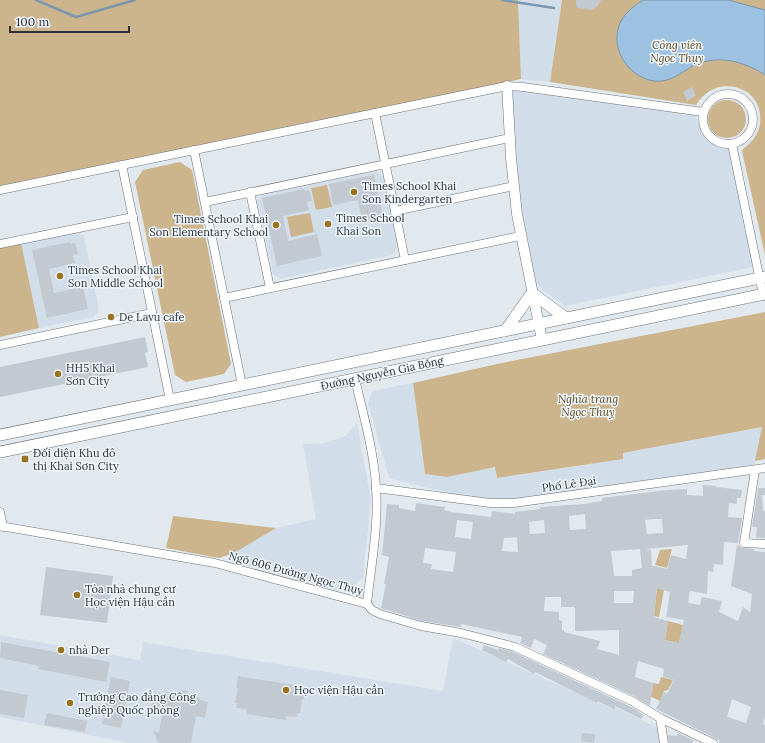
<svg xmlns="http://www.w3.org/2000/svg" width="765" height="743" viewBox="0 0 765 743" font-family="Lora,serif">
<rect width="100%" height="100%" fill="#e1e9ef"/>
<g fill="#d1deea">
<path d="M518,0h44l-12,82 -29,-3z"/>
<path d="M507,86l185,24 16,31 25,9 25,116 -193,40 -22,-16 -16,-17z"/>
<path d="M375,170l8,6 15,71 -6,8 -112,24 -7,-5 -16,-73 6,-7z"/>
<path d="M77,232l7,4 15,74 -5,7 -55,11 -18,-85z"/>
<path d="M413,383l12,91 22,3 49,-11 2,12 125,-19 -1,-6 141,-26 -9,41 -264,35 -101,-25 -21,-75 4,-12z"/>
<path d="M357,423l14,77 -8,78 -18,14 -113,-30 1,-9 43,-25 40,-9 -13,-75 21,-1 22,-7z"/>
<path d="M0,635l140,25 3,-18 300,49 10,-53 160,71 2,-2 43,21 2,15h-531l-129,-26z"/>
</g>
<g fill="#ccb58d">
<path d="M0,0h518l3,79 -521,109z"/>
<path d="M562,0h203v255l-23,-104c2,-4 5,-5 8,-8 5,-5 9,-12 10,-19 5,-39 -45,-52 -64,-19l-146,-23z"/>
<circle cx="727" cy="119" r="19"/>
<path d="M180,162l12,8 39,194 -7,10 -38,8 -11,-7 -40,-193 8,-12z"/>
<path d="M327,185l5,22 -16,3 -5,-22z"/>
<path d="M310,213l4,19 -23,5 -4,-20z"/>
<path d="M21,243l18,85 -39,9v-89z"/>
<path d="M765,312v147l-10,2 7,-34 -139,26v6l-126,19 -2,-11 -48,10 -22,-3 -12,-91 84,-19z"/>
<path d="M173,516l103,12 -42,25 -15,5 -53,-10z"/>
<path d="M672,549l-5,19 -12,-3 5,-15z"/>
<path d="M657,588l7,2 -5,27 -5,-1z"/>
<path d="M668,621l15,4 -4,18 -14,-3z"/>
<path d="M661,677l12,3 -5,10 -4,1 -4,10 -12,-6 4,-3 1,-9 6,1z"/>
</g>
<path fill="#9dc1e1" stroke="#7c96ad" d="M643,0h85l37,10v65c-22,-14 -47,-21 -72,-9 -13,7 -23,17 -39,15 -27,-4 -46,-35 -33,-60 5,-9 13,-15 22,-21z"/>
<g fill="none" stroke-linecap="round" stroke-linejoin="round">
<g stroke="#7c96ad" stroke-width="2.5">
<path d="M36,0l40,17 59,-17"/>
<path d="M502,0l52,8"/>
</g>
</g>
<g fill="#c2c9d0" fill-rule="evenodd">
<path d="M576,0h25l-3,6 -6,4 -14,-2 -2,-2z"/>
<path d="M692,87l4,9 -9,5 -4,-9z"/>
<path d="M374,175l9,42 -21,4 -4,-21 -25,5 -4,-21z"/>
<path d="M304,189l1,2 4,-1 3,11 -5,1 2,8 -26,6 5,25 29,-7 5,22 -45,10 -15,-68z"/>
<path d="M70,242l1,2 4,-1 3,11 -5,1 2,8 -26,6 5,24 29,-6 5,22 -41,9 -15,-68z"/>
<path d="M145,337l3,15 -3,1 3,14 -148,30v-30z"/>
<path d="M703,485l13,1v1l26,3 -1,8h-4v6l-8,-1 -1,14 14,1 -4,25 -14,-1 -1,23 -9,-1 -1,8 -5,-1 -1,23 -17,-3 -2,12 12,2 2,-8 20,4 -3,11 19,9 5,-14 7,5 2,-18 -21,-8 6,-41 6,3 11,1v2l11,1v164l-2,8 2,1v18h-46l1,-2 -5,-3 -59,-29 8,-17 3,2 7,-14 -11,-3 1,-8 -26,-8 -3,16 18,6 -3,23 -16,-10 -91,-42 4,-9 -13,-6 -3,9 -11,-5 2,-6 -61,-13v3l-39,-6 -41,-13 5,-24h-2l5,-27 -7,-2 5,-51 12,1v3l16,3 1,-8 29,4 -1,3 7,2 40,5 1,-6 23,3v-2l25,-3v-2l44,-3 18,-3v-3l65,-8 20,-1v6l16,1zM585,514l1,15 -16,1 -1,-14zM653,519h9l1,14 -16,1 -2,-14zM457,520l16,2 -2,17 -16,-2zM544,520l1,13 -15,1 -1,-12zM517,537l1,15 -16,-1 2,-13zM688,545l-2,14 -15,-4 -4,14 -12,-3h-3l-1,-16 -6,-1zM425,548l31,4 -3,20 -22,-3 1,-5 -9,-1zM640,549l2,19 -10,2v6h-18l-3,-25zM657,588l13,4 -4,25 18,3 -5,23 -14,-3 3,-19 -14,-4zM614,591h20l-1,12h-19zM545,597h16v10h14v24l44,-1v25l-22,-6 3,-8 -36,-9v-2h-2v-9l-3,-1v-8l-15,-1zM732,699l19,8 -5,16 -19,-6z"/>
<path d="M758,488h7v7h-3l1,16h2v27h-9l1,-11h-5z"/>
<path d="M46,567l67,9 -6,47 -67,-8z"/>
<path d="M1,642l109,20 -4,20 -68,-13 1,-3 -39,-8z"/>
<path d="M484,645l14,5 1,-2 14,4 116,54 15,9 -3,4 -26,-13 -1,3 -17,-8v2l-62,-31 -1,2 -26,-15 -2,3 -24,-12z"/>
<path d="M238,676l68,11 -2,12h-2l-2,14h-2l-1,4 -11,-1v4l-40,-6 1,-5 -11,-1 1,-5h-2l3,-15h-2z"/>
<path d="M111,677l19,4 -9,47 -19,-4z"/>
<path d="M0,690l28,5 -4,23 -24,-4z"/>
<path d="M178,690l10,1 -1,4 13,3v2l8,2 -3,16 -9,-2 -5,27h-33l-5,-12 6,1 4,-22 -12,-2 3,-16 10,2 1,-3 13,3z"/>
<path d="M47,713l40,8 -2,11 -41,-7z"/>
<path d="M582,733l13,1 -1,9 -13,-2z"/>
<path d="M678,733l15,7v3h-24l-1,-8 9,1z"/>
</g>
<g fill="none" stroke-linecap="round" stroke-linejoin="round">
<defs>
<g id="minor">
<circle cx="728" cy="119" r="25"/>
<path d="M375,113l30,147"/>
<path d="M732,144l31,151"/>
<path d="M194,150l48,235"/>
<path d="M122,165l48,235"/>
<path d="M0,190l507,-104 16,1 180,25"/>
<path d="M250,192l20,96"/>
<path d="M205,202l305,-64"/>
<path d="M395,211l119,-25"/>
<path d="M0,244l133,-27"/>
<path d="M224,298l296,-62"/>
<path d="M0,345l152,-32"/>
<path d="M355,379c8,35 19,72 21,108 3,39 -5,78 -9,117"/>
<path d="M755,470l-11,73 21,1"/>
<path d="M376,488l114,15h24l251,-35"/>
<path d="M0,512l3,15"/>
<path d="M0,526l215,37 152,41 5,6 8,4 41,12 40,7 54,14 117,54 28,17"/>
<path d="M664,743l-4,-25 53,25"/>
</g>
<path id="tertiary" d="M507,86l4,72 6,56 25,126"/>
<g id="secondary">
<path d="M505,331l27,-38 34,25"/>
<path d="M0,435l765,-158"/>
<path d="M0,452l765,-158"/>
</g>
</defs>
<use href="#minor" stroke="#6b7278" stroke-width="9"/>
<use href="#tertiary" stroke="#6b7278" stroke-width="11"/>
<use href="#secondary" stroke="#6b7278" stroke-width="12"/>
<use href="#minor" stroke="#fff" stroke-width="8"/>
<use href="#tertiary" stroke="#fff" stroke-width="10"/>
<use href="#secondary" stroke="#fff" stroke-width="11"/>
</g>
<g fill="#9a731f" stroke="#eef6fd" stroke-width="1.5">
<circle cx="354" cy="192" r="4"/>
<circle cx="328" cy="224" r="4"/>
<circle cx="276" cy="225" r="4"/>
<circle cx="60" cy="276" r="4"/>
<circle cx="111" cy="317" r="4"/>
<circle cx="58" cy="374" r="4"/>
<rect x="21" y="455" width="8" height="8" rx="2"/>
<circle cx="77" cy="595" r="4"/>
<circle cx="61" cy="650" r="4"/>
<circle cx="286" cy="690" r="4"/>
<circle cx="70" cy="703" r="4"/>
</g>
<g text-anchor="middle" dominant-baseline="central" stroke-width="3" stroke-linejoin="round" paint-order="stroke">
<g font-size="11" font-style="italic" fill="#604818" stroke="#eef6fd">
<text x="677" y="45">Công viên<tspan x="677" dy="13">Ngọc Thụy</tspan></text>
<text x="588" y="399">Nghĩa trang<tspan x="588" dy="13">Ngọc Thuỵ</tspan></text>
</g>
<g font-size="11" fill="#2f3134" stroke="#eef6fd" text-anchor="start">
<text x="362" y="186">Times School Khai<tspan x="362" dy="13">Son Kindergarten</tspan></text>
<text x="336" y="218">Times School<tspan x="336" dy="13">Khai Son</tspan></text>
<text x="268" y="219" text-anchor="end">Times School Khai<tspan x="268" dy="13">Son Elementary School</tspan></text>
<text x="68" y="270">Times School Khai<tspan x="68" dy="13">Son Middle School</tspan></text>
<text x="119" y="317">De Lavu cafe</text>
<text x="66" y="368">HH5 Khai<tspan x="66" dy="13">Sơn City</tspan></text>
<text x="33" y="453">Đối diện Khu đô<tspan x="33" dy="13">thị Khai Sơn City</tspan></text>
<text x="85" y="589">Tòa nhà chung cư<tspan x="85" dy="13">Học viện Hậu cần</tspan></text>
<text x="69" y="650">nhà Der</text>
<text x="294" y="690">Học viện Hậu cần</text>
<text x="78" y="697">Trường Cao đẳng Công<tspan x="78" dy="13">nghiệp Quốc phòng</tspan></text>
</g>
<g font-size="11" fill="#2f3134" stroke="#eef6fd">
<text transform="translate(382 373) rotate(-12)">Đường Nguyễn Gia Bồng</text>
<text transform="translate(569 484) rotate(-8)">Phố Lê Đại</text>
<text transform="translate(296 573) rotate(15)">Ngõ 606 Đường Ngọc Thụy</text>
</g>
</g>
<path d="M10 26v6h119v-6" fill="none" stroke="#2f3134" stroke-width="2"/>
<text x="16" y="26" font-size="12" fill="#2f3134" stroke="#eef6fd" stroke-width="3" paint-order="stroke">100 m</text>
</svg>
